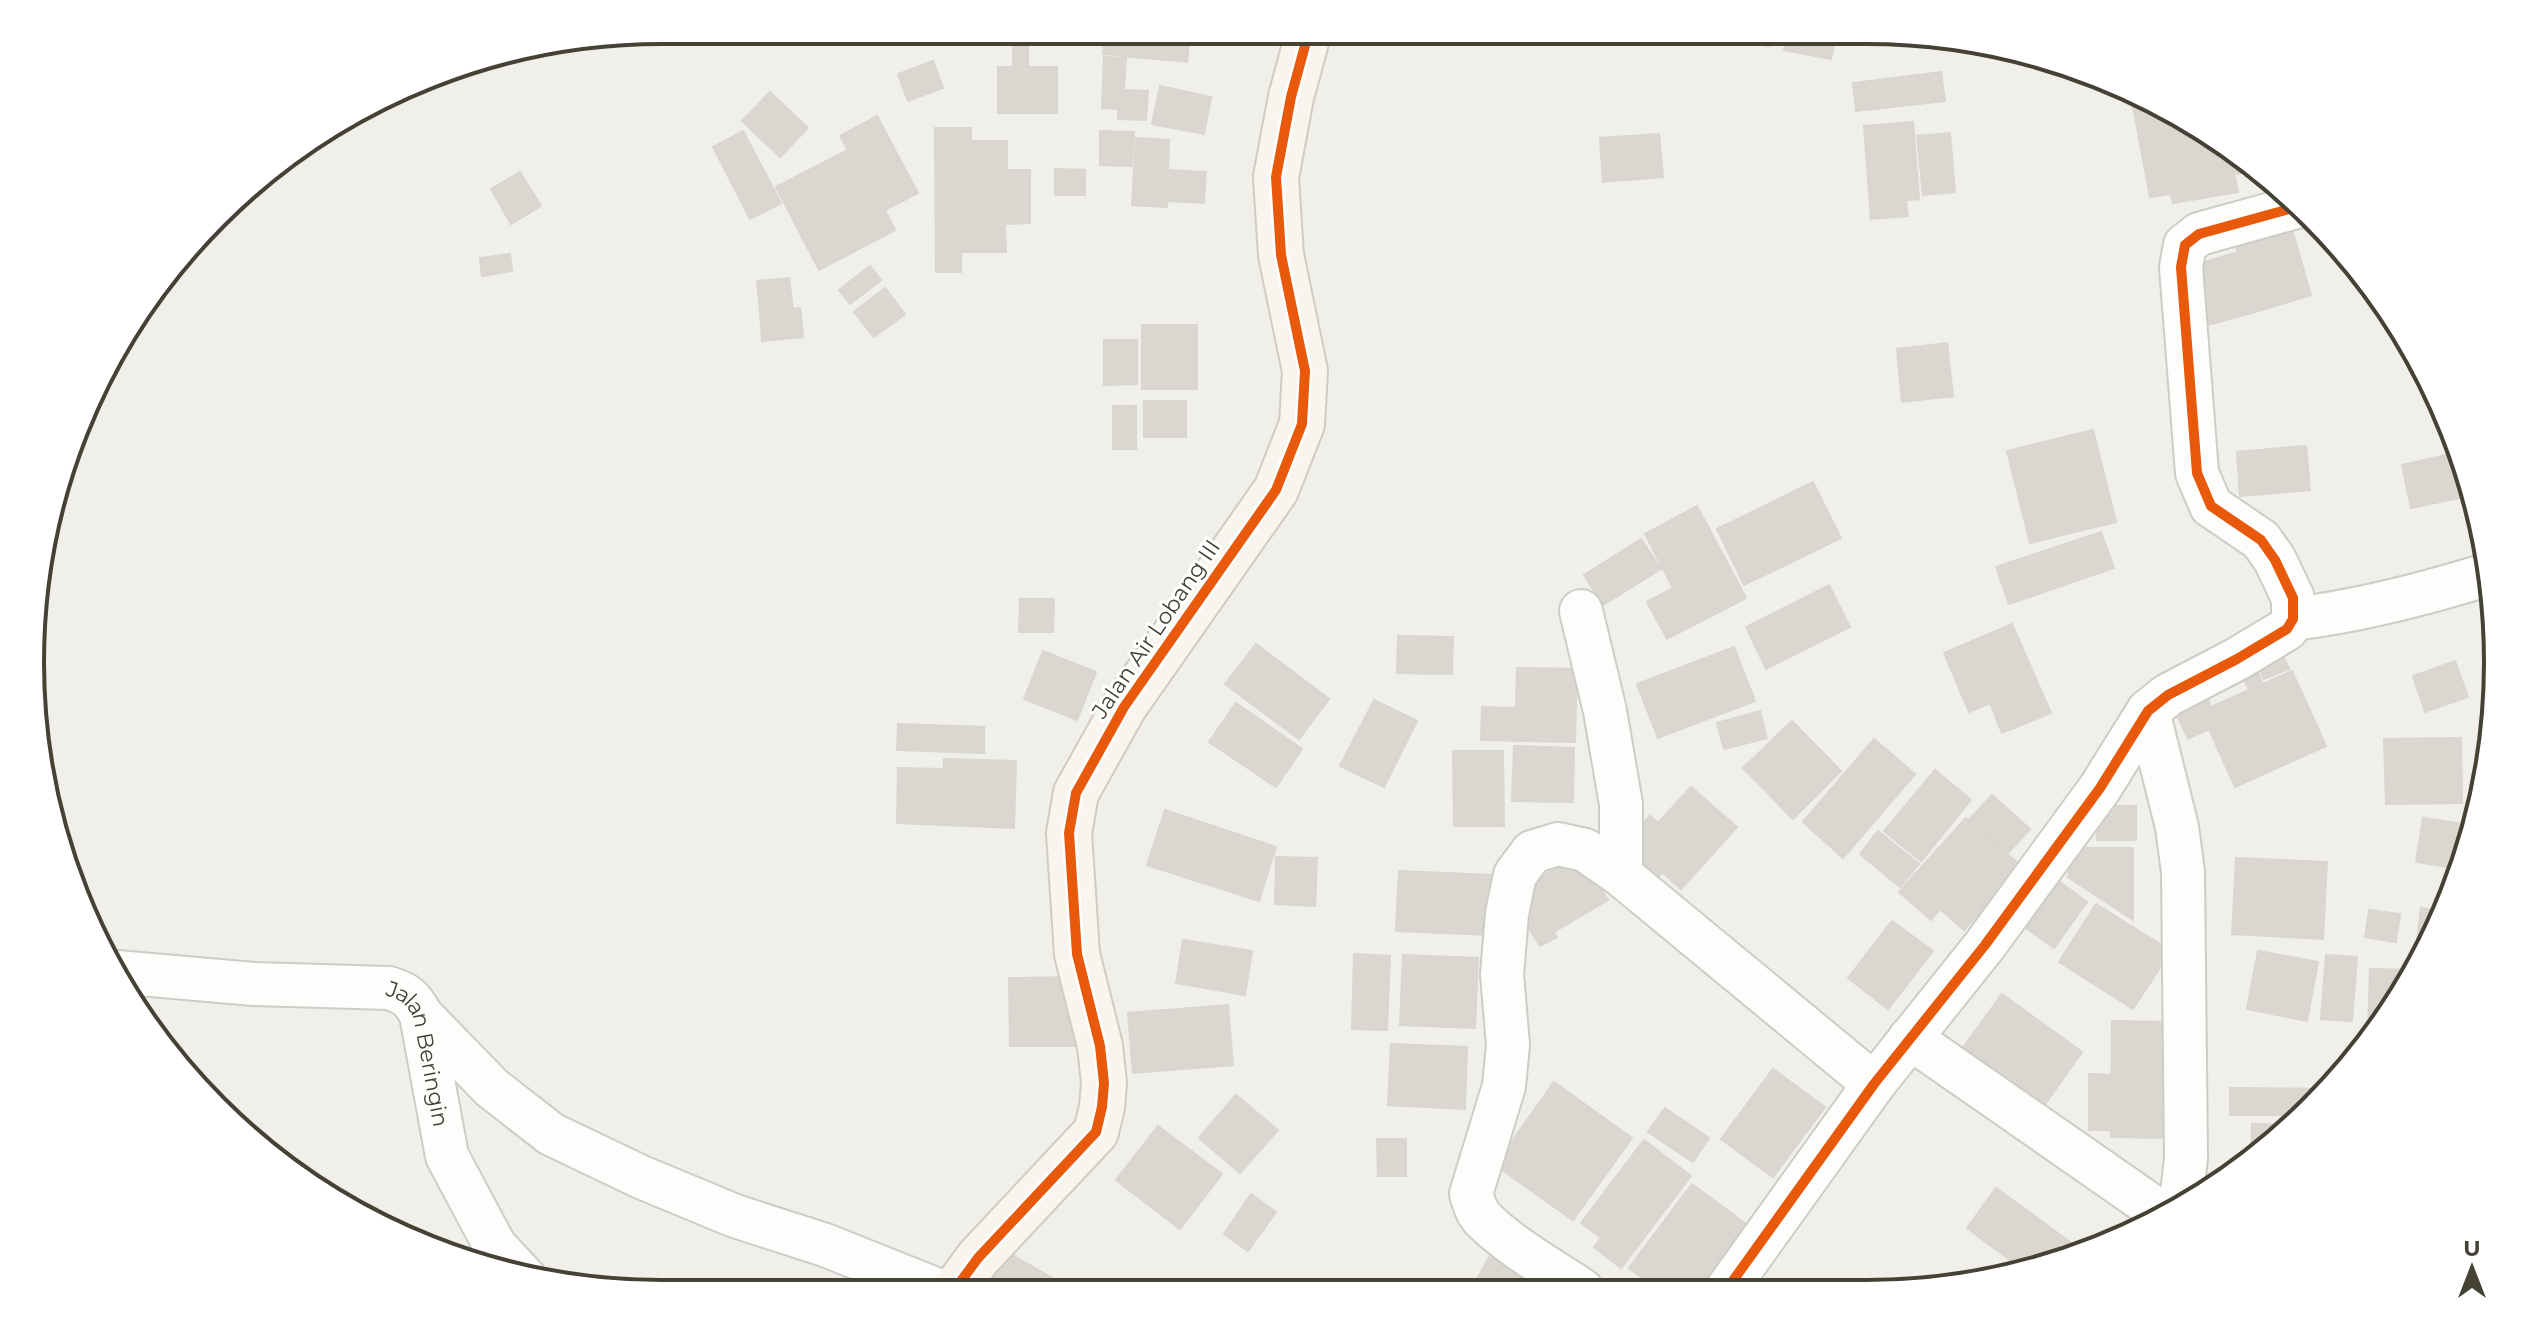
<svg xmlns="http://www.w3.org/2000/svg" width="2528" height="1324" viewBox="0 0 2528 1324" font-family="Montserrat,sans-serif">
<rect width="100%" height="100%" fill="#f0efe9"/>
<g fill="#dad7d1" stroke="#d8d6cf" stroke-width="2">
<path d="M1105,30l85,1 -3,31 -84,-8z"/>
<path d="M1735,31h102l-6,28 -47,-9 3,-12 -16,-3 -2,11 -35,-7z"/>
<path d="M1013,44h15v23h29v46h-59v-46h15z"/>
<path d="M1104,57l22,1 -2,32 24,1 -2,29 -28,-1v-10l-16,-1z"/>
<path d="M933,61l10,27 -35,13 -10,-27z"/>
<path d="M1941,72l4,29 -89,10 -3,-28z"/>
<path d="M1160,86l51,11 -7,37 -52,-10z"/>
<path d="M2130,90l16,5 83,52 9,45 -65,11 -2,-9 -21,3z"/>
<path d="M770,92l38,36 -28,29 -38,-36z"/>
<path d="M877,116l41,77 -33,17 10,20 -76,40 -43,-83 72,-37 -8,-14z"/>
<path d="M1913,122l6,77 -13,1 2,16 -37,3 -7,-93z"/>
<path d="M935,128h36v13h36v29h23v53l-25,1 1,28h-45v20h-25z"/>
<path d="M743,131l38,72 -31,16 -37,-72z"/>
<path d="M1100,131l34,1 -2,34 -32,-1z"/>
<path d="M1950,133l5,59 -32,3 -6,-59z"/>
<path d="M1659,134l4,43 -60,5 -3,-44z"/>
<path d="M1136,138l33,2 -1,30 38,2 -2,31 -37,-2v6l-35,-2z"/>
<path d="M2232,149l19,12 9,8 -23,5z"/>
<path d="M1055,169l30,1v25h-30z"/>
<path d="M520,172l21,34 -30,18 -20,-35z"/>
<path d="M2290,223l21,72 -56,17 -21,-72z"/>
<path d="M2238,252l17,60 -54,15 -17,-59z"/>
<path d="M510,254l2,17 -30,5 -2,-18z"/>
<path d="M870,266l11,14 -31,24 -11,-14z"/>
<path d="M789,278l4,31 -33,3 -3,-31z"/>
<path d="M885,288l20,26 -31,23 -20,-25z"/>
<path d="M800,308l3,29 -41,4 -2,-29z"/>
<rect x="1142" y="325" width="55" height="64"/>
<path d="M1104,340h33v44l-33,1z"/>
<path d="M1947,343l6,53 -51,6 -5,-53z"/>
<rect x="1144" y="401" width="42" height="36"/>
<rect x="1113" y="406" width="23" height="43"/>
<path d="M2093,430l23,92 -86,21 -23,-92z"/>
<path d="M2306,446l4,44 -70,6 -3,-44z"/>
<path d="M2459,452l10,44 -58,12 -9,-43z"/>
<path d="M1813,482l28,56 -97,47 -27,-56z"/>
<path d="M1697,506l49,92 -79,41 -20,-37 26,-14 -28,-54z"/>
<path d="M2101,532l13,36 -105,36 -13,-37z"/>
<path d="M1641,539l20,30 -58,36 -19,-30z"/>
<path d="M1829,585l21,42 -84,42 -20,-42z"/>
<path d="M1020,599h34l-1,33h-34z"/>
<path d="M2012,624l39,89 -49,20 -12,-30 -21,9 -25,-59z"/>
<path d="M1398,636l55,1 -1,37 -55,-1z"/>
<path d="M1256,644l73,55 -30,40 -74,-55z"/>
<path d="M1734,647l21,54 -97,37 -21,-54z"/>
<path d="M2280,649l9,20 -25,10 -8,-20z"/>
<path d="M1043,651l53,21 -19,48 -53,-21z"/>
<path d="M2252,658l10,24 -14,6 -11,-23z"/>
<path d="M2455,661l13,36 -43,15 -12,-36z"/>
<path d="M1517,668l60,1 -2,73 -94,-2 1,-33 34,1z"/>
<path d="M2292,671l34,75 -91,41 -26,-58 -21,10 -13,-28 32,-14 4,10z"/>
<path d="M1374,700l43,21 -33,66 -44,-21z"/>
<path d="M1236,703l66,46 -26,38 -67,-45z"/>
<path d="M1760,711l7,27 -43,11 -7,-26z"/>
<path d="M1792,721l49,50 -48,48 -50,-51z"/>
<path d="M898,724l86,3v26l-87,-3z"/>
<path d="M2461,738l1,65 -76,1 -2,-65z"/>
<path d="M1874,739l41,35 -72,84 -40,-36z"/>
<path d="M1514,746l60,2 -1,54 -61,-1z"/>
<path d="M1453,751h50l1,75h-50z"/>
<path d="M944,759l72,2 -2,67 -117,-5 1,-55 46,1z"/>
<path d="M1935,770l36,30 -50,61 -37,-30z"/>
<path d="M2472,783h12l-5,25h-7z"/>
<path d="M1691,787l46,40 -56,62 -19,-17 -8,9 -26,-24v-16l22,-25 8,7z"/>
<path d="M1992,795l38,34 -23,25 -38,-34z"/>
<rect x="2097" y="806" width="39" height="34"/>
<path d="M1165,810l111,37 -17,54 -112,-36z"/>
<path d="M1966,818l55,48 -57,64 -24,-21 -9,11 -32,-28z"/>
<path d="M2423,818l53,8 -16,43 -44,-7z"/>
<path d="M1878,831l41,33 -19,23 -40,-33z"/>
<path d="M2073,848h60v72l-65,-43z"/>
<path d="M1579,854l29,46 -54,32 3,5 -17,9 -23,-37 3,-18z"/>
<path d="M1276,857l41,1 -2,48 -40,-2z"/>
<path d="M2236,858l91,4 -4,77 -91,-5z"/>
<path d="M1399,871l93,4 -2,60 -94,-4z"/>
<path d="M2045,871l42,31 -33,46 -43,-31z"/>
<path d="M2096,904l75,47 -38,58 -74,-47z"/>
<path d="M2421,908l23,3 -13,33 -14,-2z"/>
<path d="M2369,910l31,4 -4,28 -31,-5z"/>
<path d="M1892,921l41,30 -45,58 -40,-31z"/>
<path d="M1183,940l69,11 -7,44 -69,-12z"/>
<path d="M2258,951l60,11 -11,59 -60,-12z"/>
<path d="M1354,954l36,2 -3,74 -35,-1z"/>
<path d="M1403,955l75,3 -3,70 -75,-3z"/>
<path d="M2326,955l31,2 -5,64 -31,-2z"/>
<path d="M2370,969l44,1 -43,64h-3z"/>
<path d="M1077,977v69h-67l-1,-68z"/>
<path d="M2002,994l80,58 -39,55 -81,-58z"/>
<path d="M1228,1005l5,60 -100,8 -5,-60z"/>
<path d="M2112,1021l61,1 -1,116 -61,-1z"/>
<path d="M1391,1044l76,3 -2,62 -77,-4z"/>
<path d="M1773,1069l52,38 -52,70 -52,-38z"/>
<path d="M2089,1074l23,1 -1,55h-22z"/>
<path d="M1554,1082l78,56 -59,82 -78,-55z"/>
<path d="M2230,1088l93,1v6l-21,20h-72z"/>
<path d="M1236,1095l42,35 -38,43 -41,-35z"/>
<path d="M1665,1108l44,30 -16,24 -45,-30z"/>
<path d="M2252,1124l40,1 -41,38z"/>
<path d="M1158,1126l64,48 -42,55 -64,-49z"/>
<path d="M1377,1139h29v37h-28z"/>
<path d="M1644,1140l47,36 -70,92 -27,-21 7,-9 -20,-15z"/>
<path d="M1692,1184l62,46 -45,59h-17l-13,-9 -7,9h-14l-29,-21z"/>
<path d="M1996,1188l88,64 -62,17 -55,-41z"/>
<path d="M1251,1194l25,18 -28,39 -24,-17z"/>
<path d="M1005,1251l70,40 -94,1z"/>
<path d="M1489,1257l49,26 -4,7h-63z"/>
</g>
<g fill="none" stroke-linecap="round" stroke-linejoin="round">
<defs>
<g id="street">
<path d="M1581,611l24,100 16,93v71"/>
<path d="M2293,619c67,-8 132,-25 196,-45"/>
<path d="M2148,711l29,116 6,45 3,286 -5,45"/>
<path id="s1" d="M117,972l137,12 135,4c17,5 24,11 32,27l26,141 48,90 29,31"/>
<path d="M421,1015l71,73 59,46 90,43 94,39 90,29 118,47"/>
<path d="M1910,1038l253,176"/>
<path d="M1727,1289l147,-205 111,-139 115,-157 48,-77 20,-16 69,-36 50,-30 6,-10v-21l-18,-38 -14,-20 -50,-34 -14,-33 -16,-206 4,-22 14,-11 101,-28"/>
<path d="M1582,1290c-30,-20 -72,-44 -97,-69 -8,-7 -11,-17 -14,-27l33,-108 4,-41 -6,-70 5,-61 8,-39 17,-23 26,-8 27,6 36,25 253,209"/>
</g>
<path id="secondary" d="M953,1292l25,-34 118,-126 6,-25 2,-24 -4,-37 -23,-92 -8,-121 7,-40 48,-86 152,-217 26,-66 3,-53 -24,-116 -5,-78 15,-80 18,-66"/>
</defs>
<use href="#street" stroke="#ceccc7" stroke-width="46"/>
<use href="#secondary" stroke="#d0ccc0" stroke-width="48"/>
<use href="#street" stroke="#fdfdfc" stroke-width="42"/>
<use href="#secondary" stroke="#f7f5ee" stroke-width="44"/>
<defs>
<g id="cycleway">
<path d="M1727,1289l147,-205 111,-139 115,-157 48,-77 20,-16 69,-36 50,-30 6,-10v-21l-18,-38 -14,-20 -50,-34 -14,-33 -16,-206 4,-22 14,-11 101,-28"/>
<path d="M953,1292l25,-34 118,-126 6,-25 2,-24 -4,-37 -23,-92 -8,-121 7,-40 48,-86 152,-217 26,-66 3,-53 -24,-116 -5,-78 15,-80 18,-66"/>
</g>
</defs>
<use href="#cycleway" stroke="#fff" stroke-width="15"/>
<use href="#cycleway" stroke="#e8590c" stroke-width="10"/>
</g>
<g text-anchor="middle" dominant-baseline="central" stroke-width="6" stroke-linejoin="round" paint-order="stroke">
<g font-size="22" fill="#464135" stroke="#fff">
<text transform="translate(1156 629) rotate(-56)">Jalan Air Lobang III</text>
<text stroke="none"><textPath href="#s1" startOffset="350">Jalan Beringin</textPath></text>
</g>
</g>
<path d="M0 0H2528V1324H0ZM662 44H1866A618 618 0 0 1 2484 662V662A618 618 0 0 1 1866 1280H662A618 618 0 0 1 44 662V662A618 618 0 0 1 662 44Z" fill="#fff" fill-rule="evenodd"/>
<path fill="none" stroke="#464135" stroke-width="4" d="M662 44H1866A618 618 0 0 1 2484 662V662A618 618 0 0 1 1866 1280H662A618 618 0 0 1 44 662V662A618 618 0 0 1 662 44Z"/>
<g transform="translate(2472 1268)" stroke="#ffffff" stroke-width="6" paint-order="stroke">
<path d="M0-6L14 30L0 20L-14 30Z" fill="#464135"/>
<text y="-12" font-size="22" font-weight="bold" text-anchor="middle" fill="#464135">U</text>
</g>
</svg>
